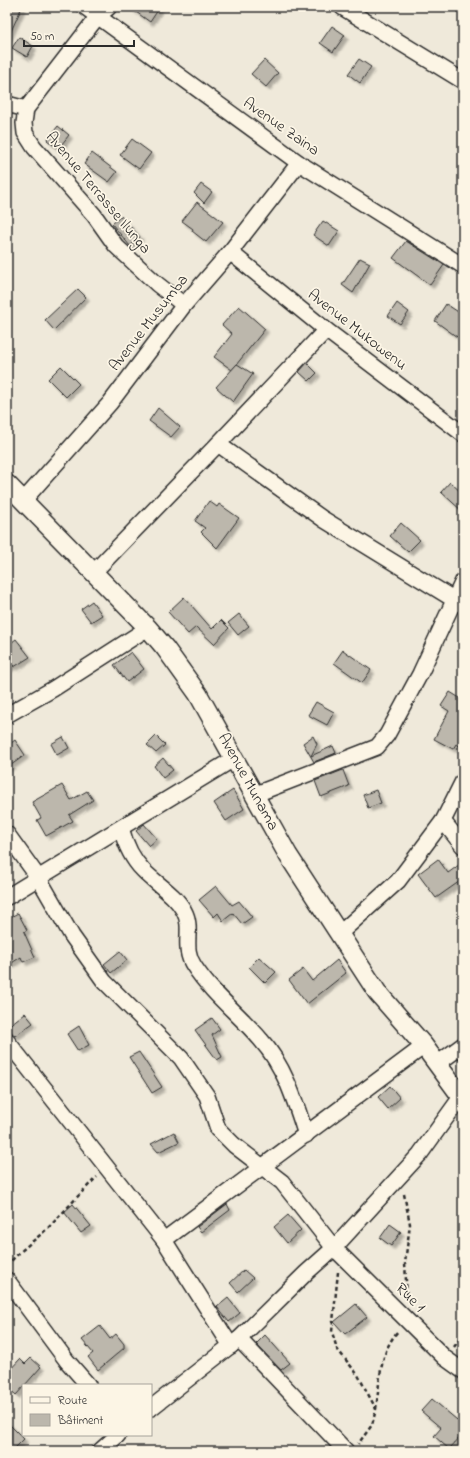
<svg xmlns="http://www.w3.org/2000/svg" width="470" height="1458" viewBox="0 0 470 1458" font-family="'Indie Flower',sans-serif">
<defs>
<filter id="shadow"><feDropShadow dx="3.5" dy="3.5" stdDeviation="1" flood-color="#0004"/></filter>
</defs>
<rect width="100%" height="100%" fill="#efe9da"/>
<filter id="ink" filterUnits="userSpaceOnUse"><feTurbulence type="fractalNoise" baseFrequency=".025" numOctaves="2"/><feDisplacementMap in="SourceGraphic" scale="8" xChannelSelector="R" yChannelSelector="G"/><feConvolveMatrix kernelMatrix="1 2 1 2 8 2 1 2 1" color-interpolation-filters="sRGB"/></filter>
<g filter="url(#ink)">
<g fill="#bcb7ac" stroke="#2b2b2b" filter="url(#shadow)">
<path d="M7,7h15l-15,33z"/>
<path d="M129,7h31l-10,15z"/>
<path d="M332,26l13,9 -12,17 -13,-9z"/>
<path d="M19,37l14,9 -6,11 -15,-9z"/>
<path d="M359,59l12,8 -11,16 -12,-9z"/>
<path d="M264,60l14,13 -12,14 -15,-13z"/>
<path d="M58,126l11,9 -11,14 -11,-9z"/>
<path d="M132,139l19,14 -12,16 -19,-14z"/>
<path d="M92,153l25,19 -8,10 -25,-18z"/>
<path d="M201,184l11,8 -8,11 -10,-10z"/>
<path d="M197,202l26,20 -17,20 -14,-11 1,-2 -11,-8z"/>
<path d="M121,216l19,21 -10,9 -18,-22z"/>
<path d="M323,221l16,10 -10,15 -16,-11z"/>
<path d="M406,241l38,24 -14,20 -37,-27z"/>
<path d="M360,258l10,5 -17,30 -11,-8z"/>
<path d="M78,289l8,8 -32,33 -9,-10z"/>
<path d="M397,303l12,9 -9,12 -12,-8z"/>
<path d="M446,304l17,11v14l-6,8 -22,-16z"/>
<path d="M239,306l26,23 -33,41 -18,-13 18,-23 -10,-9z"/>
<path d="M307,363l10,10 -8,8 -10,-9z"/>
<path d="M237,364l16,10 -20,28 -17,-15z"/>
<path d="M61,366l18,18 -13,13 -18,-18z"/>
<path d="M158,408l22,19 -9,10 -22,-16z"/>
<path d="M450,482l13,12v18l-22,-20z"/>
<path d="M209,501l8,6 2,-3 20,14 -22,30 -16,-16 4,-4 -10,-7z"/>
<path d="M401,523l19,17 -12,12 -18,-16z"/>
<path d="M184,597l28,32 9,-9 8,8 -15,16 -18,-17 -8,7 -20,-22z"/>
<path d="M92,601l10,14 -11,7 -10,-13z"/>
<path d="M239,614l10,12 -11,9 -10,-12z"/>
<path d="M16,639l14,18 -16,10 -1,-2 -6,4v-23z"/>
<path d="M343,650l28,20 -9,13 -28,-20z"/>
<path d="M131,652l13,17 -17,13 -13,-17z"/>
<path d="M450,692l13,8v48l-7,-4 -3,5 -19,-10 15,-28 -8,-5z"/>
<path d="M316,702l18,10 -7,13 -19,-10z"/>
<path d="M156,736l9,9 -9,8 -9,-8z"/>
<path d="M313,736l4,8 -6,12 22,-10 3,7 -22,9 -11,-19z"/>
<path d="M63,737l6,11 -12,7 -6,-11z"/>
<path d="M15,740l10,15 -18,13v-22z"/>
<path d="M163,758l10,12 -10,8 -9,-12z"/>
<path d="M343,770l6,16 -28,11 -6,-16z"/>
<path d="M62,785l9,15 16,-9 6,9 -24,15 4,6 -27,15 -9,-16 4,-2 -9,-16z"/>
<path d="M233,790l11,19 -18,12 -12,-18z"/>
<path d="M376,790l5,13 -13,5 -5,-13z"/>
<path d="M144,824l13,15 -8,7 -13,-15z"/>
<path d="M438,859l10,14 15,-11v17l-27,19 -18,-24z"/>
<path d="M216,886l16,19 7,-4 13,16 -10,7 -9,-11 -10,8 -5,-8 -4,4 -15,-17z"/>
<path d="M18,913l9,17 -3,2 11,25 -12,5 -2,-5 -14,9v-47z"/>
<path d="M120,951l7,9 -16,13 -7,-9z"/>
<path d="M259,957l17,15 -11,11 -16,-16z"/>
<path d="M337,960l9,13 -39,31 -18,-24 14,-11 9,12z"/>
<path d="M25,1013l8,10 -18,13 -8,-9z"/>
<path d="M212,1018l8,11 -8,6 10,22 -5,3 -22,-30z"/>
<path d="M79,1026l10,19 -11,6 -11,-17z"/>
<path d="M139,1052l23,35 -10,6 -23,-36z"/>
<path d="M390,1086l10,12 -12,11 -10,-12z"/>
<path d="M174,1132l5,10 -21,10 -7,-8z"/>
<path d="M73,1204l18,22 -10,7 -17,-21z"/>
<path d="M227,1204l3,6 -29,22 -4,-5z"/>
<path d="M288,1215l13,15 -14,13 -13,-16z"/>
<path d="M390,1224l11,8 -10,14 -11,-8z"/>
<path d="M244,1270l9,8 -15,14 -8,-9z"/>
<path d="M228,1298l12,15 -11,9 -12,-15z"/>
<path d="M356,1304l11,13 -22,17 -11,-12z"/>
<path d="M100,1326l10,13 6,-5 8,10v4l-26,22 -10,-13 5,-4 -11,-13z"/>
<path d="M265,1335l25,28 -9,7 -25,-26z"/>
<path d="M31,1358l10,9 -25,28 -9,-8v-14l13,-14 5,5z"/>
<path d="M432,1399l31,26v9l-14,15 -15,-13 7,-8 -20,-17z"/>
<path d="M7,1422l17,17 -12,12h-5z"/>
</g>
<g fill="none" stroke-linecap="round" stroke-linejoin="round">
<defs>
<g id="minor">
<path d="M85,7l214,156 164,103"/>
<path d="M109,7l-11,9 -72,93 -2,14 1,10 9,14 60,68 22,31 41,38 27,21"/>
<path d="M342,7l121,74"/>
<path d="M7,104l19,5"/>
<path d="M230,252l96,78 137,104"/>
<path d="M218,444l105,75 140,86"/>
<path d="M23,501l87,-98 74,-98 46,-53 69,-89"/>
<path d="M93,573l125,-129 108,-114"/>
<path d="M7,715l46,-26 95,-61"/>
<path d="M256,794l121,-47 10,-12 33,-61 43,-93"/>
<path d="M443,821l20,25"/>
<path d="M121,828c4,15 11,31 22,42 13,14 32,24 41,41 10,18 -3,36 10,55 18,28 45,48 67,74 24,27 34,61 45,95"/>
<path d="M7,834l31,43 34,59 32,45 77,77 26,38 11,33 16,16 48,37 52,66 111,110 18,13"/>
<path d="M7,897l228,-139"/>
<path d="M339,934l59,-53 45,-60 20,-40"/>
<path d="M7,1041l157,199 67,106"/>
<path d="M437,1064l26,-19"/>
<path d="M164,1240l260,-194"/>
<path d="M7,1280l60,81 21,24"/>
<path d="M239,1339l107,112"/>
<path d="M151,1408l88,-69 67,-66 28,-25 86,-94 41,-57"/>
<path d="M100,1451l18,-16"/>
</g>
<path id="tertiary" d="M7,484l141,144 17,20 33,46 90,161 89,137 47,54 39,53"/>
</defs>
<use href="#minor" stroke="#2b2b2b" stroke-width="18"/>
<use href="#tertiary" stroke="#2b2b2b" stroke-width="21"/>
<g stroke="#2b2b2b" stroke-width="2.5" stroke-dasharray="4 3" stroke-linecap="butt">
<path d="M404,1194l6,30 -5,39 2,36"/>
<path d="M7,1266c12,-15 27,-25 41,-38 17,-17 32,-35 49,-51"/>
<path d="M338,1272l-6,60 5,17 21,26 18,34 -4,16 -14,19"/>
<path d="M454,1347l9,-12"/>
<path d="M376,1409c4,-28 3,-56 22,-78"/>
</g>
<use href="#minor" stroke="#fcf5e5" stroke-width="15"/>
<use href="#tertiary" stroke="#fcf5e5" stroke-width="18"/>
</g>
</g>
<g text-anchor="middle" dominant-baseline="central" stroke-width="3.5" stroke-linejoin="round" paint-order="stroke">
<g font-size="16" fill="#2b2b2b" stroke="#fcf5e5">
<text transform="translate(281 127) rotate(35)">Avenue Zaina</text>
<text transform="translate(98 193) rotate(50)">Avenue Terrasse Ilunga</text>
<text transform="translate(149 323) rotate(-52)">Avenue Musumba</text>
<text transform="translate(357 330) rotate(38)">Avenue Mukowenu</text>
<text transform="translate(248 782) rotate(61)">Avenue Munama</text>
<text transform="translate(410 1298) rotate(45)">Rue 1</text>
</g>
</g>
<rect width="470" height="1458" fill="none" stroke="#fcf5e5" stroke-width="24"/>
<rect x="12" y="12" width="446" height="1434" fill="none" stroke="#2b2b2b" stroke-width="1.5" filter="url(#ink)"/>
<rect x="22" y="1384" width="130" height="52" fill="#fcf5e5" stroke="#a8a49b"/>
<rect x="30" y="1397" width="20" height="6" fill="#fcf5e5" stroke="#a8a49b"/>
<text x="58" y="1404" font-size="12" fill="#2b2b2b">Route</text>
<rect x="30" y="1414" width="20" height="12" fill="#bcb7ac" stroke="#a8a49b"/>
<text x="58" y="1424" font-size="12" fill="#2b2b2b">Bâtiment</text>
<path d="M24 40v6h110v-6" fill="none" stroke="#2b2b2b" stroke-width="2"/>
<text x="30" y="40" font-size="12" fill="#2b2b2b" stroke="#fcf5e5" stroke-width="3" paint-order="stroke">50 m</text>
</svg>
